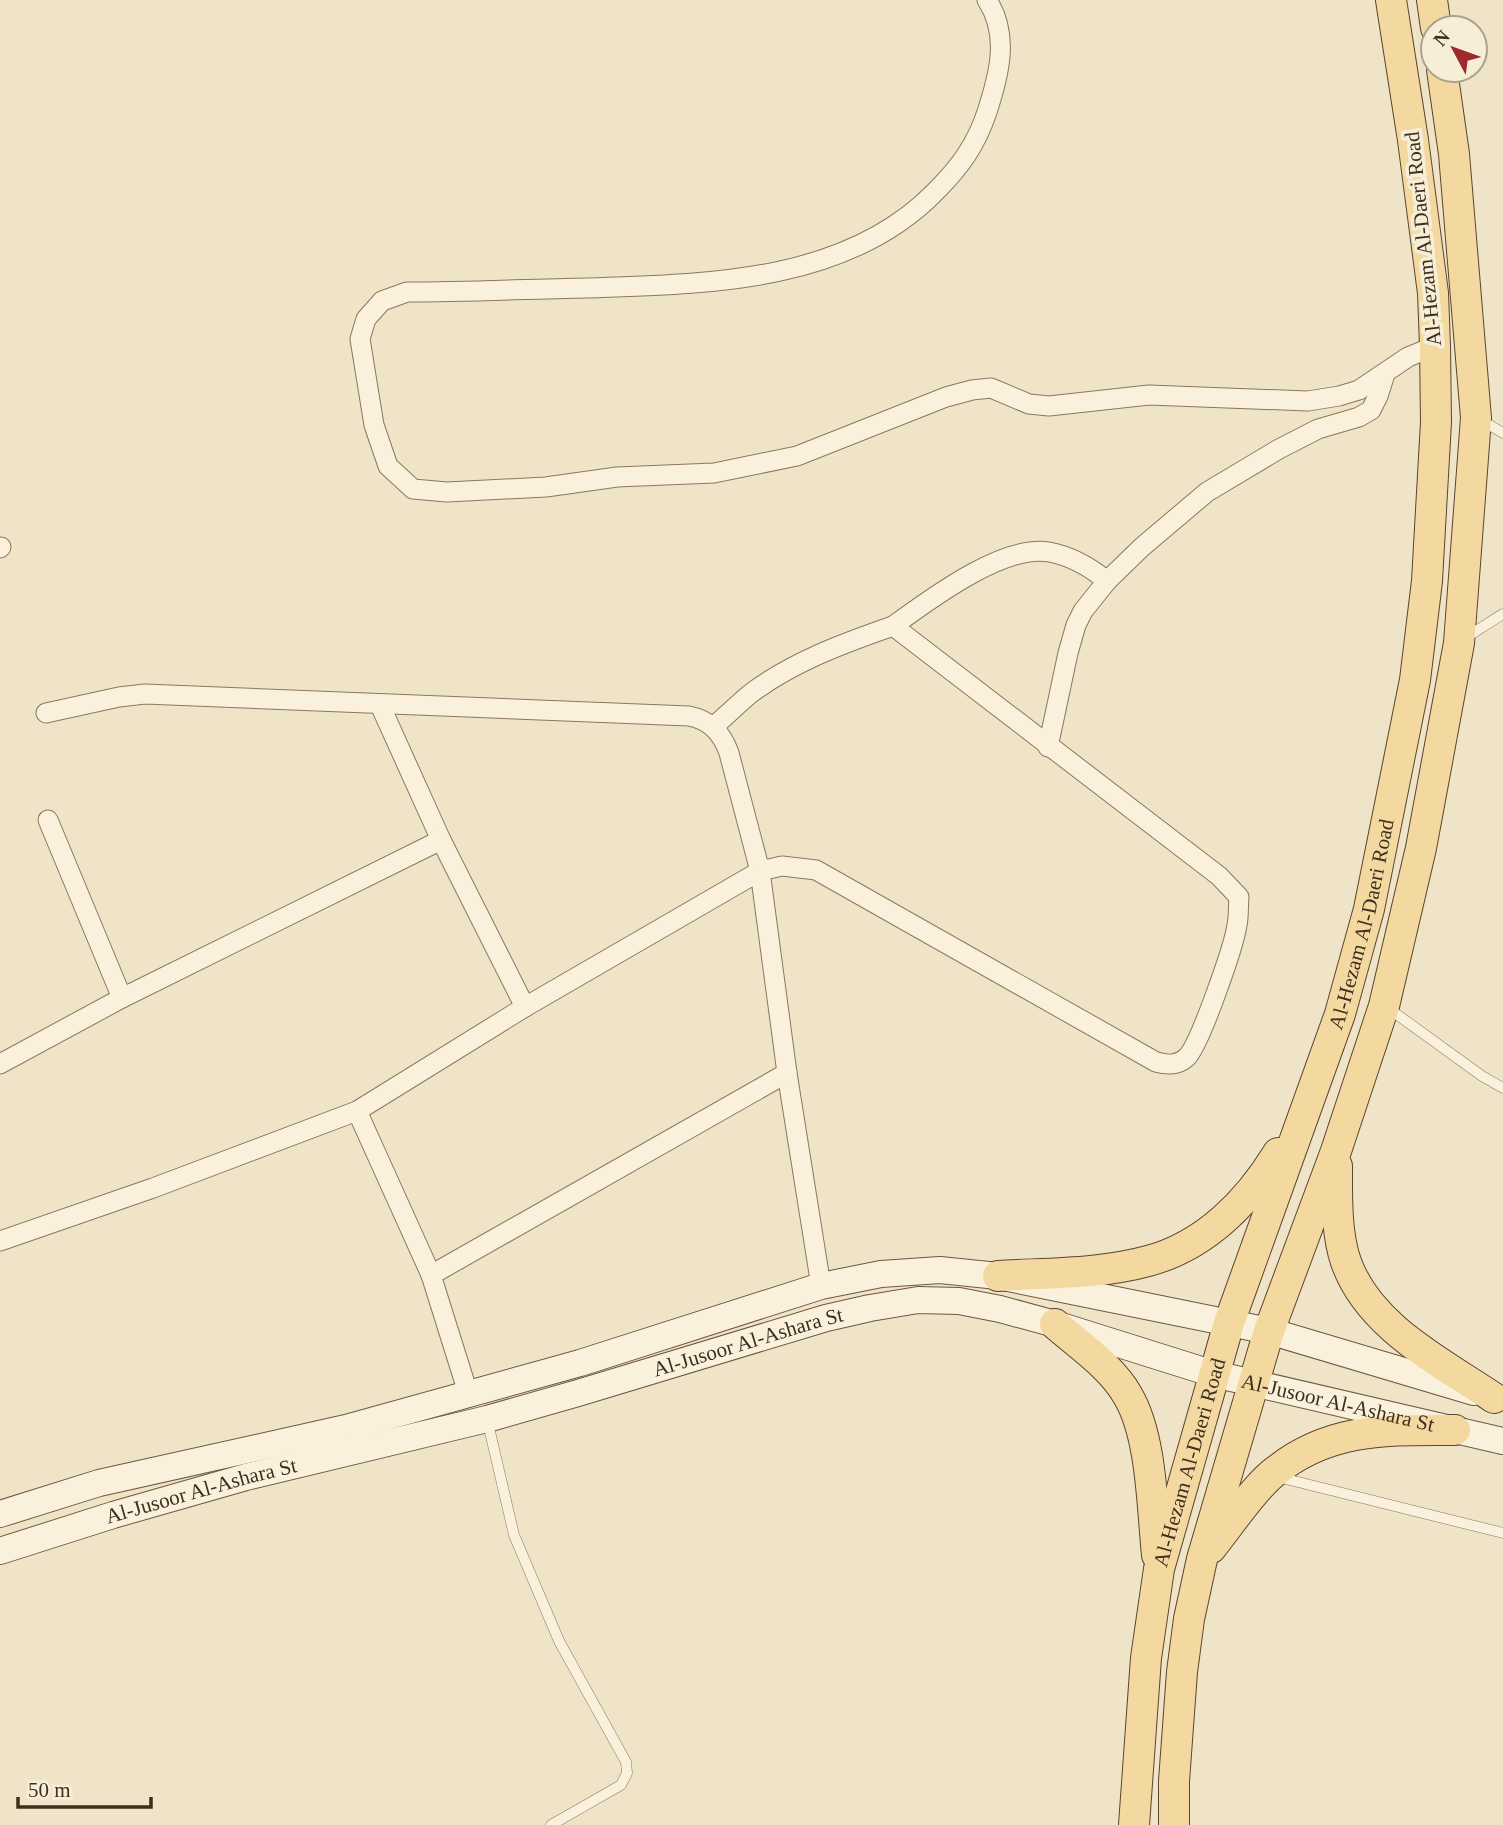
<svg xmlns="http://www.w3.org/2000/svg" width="1503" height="1825" viewBox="0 0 1503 1825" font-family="'Times New Roman',serif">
<rect width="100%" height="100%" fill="#f0e4c8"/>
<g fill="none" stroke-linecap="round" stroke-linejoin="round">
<defs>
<g id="lane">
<path d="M1479,419l24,14"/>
<path d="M1465,638l38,-24"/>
<path d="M1388,1008l94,68 21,12"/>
<path d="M487,1419l27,116 45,106 67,121 1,11 -6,12 -70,40"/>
<path d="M1278,1477l225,56"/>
</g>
<g id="street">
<path d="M987,0c23,35 12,75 0,112 -11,33 -27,55 -51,79 -89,92 -229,93 -348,97 -61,1 -121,4 -181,4l-25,9 -16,18 -6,20 14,86 14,41 25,23 34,3 99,-5 71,-10 97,-4 83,-17 149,-59 26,-7 19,-2 38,16 20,2 100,-11 159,6 31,-5 20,-6 49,-33 27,-11"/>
<path d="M0,548l1,-1"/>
<path d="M893,626c36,-26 110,-82 156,-74 22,4 41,15 58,29"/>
<path d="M380,705l61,135 84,167"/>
<path d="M46,713l73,-16 26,-3 544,22c21,4 33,17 40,37l31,118 27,202 34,213"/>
<path d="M1048,747l20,-94 8,-28 7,-14 24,-30 35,-34 65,-55 72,-43 39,-20 41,-12 12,-7 7,-14 7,-22"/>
<path d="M48,820l74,178"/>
<path d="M0,1064l122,-66 319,-158"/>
<path d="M357,1111l74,164 37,118"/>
<path d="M0,1241l153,-53 204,-77 168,-104 235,-136 22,-5 34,4 340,192c11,3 22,4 31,-5 13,-13 47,-111 50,-132 2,-9 1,-19 2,-28l-20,-21 -326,-250c-49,17 -101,36 -143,68 -12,10 -24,22 -37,33"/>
<path d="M431,1275l356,-202"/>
</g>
<g id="secondary">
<path d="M0,1514l99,-31 247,-55 234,-65 241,-77 60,-12 59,-4 58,6 271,55 205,61"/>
<path id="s1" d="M0,1551l113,-36 133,-38 241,-58 91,-26 248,-75 44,-10 48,-8 41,1 41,8 55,15 159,50 289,67"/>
</g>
<g id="primary">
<path d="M1432,0l4,28"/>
<path d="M1337,1166c0,31 -1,67 9,96 23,65 95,100 148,136"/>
<path d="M998,1276c49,-3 103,-2 150,-15 57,-15 100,-59 130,-108"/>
<path d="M1055,1324c25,22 57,43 73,72 24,41 24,111 29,159"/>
<path d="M1211,1548c18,-22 40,-56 61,-74 56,-47 115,-44 183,-44"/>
<path id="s2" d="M1134,1825l12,-167 13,-89 70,-246 111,-309 29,-105 46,-229 12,-99 9,-159 -1,-76 -2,-53 -20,-153 -22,-140"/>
<path d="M1174,1825v-44l8,-109 7,-53 13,-60 67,-228 67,-180 48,-145 37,-158 38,-205 17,-225 -22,-264 -12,-84"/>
</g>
</defs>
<use href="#lane" stroke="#8d765c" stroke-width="11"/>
<use href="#street" stroke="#8d765c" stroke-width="21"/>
<use href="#secondary" stroke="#6f573f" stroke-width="28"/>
<use href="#primary" stroke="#5b4430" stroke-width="32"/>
<use href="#lane" stroke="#faf1dc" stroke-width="10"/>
<use href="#street" stroke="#faf1dc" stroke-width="19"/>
<use href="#secondary" stroke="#faf1dc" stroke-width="26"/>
<use href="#primary" stroke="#f3d9a0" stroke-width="30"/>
</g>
<g text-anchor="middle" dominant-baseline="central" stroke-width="7" stroke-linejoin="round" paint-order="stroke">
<g font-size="21" fill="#3d2e20" stroke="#f7eed8">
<text transform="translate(1423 239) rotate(-96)">Al-Hezam Al-Daeri Road</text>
<text stroke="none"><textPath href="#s2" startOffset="934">Al-Hezam Al-Daeri Road</textPath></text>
<text stroke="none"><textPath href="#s1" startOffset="777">Al-Jusoor Al-Ashara St</textPath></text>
<text stroke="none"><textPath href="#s1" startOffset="1386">Al-Jusoor Al-Ashara St</textPath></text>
<text stroke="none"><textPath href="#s2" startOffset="368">Al-Hezam Al-Daeri Road</textPath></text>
<text stroke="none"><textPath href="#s1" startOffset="210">Al-Jusoor Al-Ashara St</textPath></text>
</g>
</g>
<g transform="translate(1454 49) rotate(311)"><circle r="33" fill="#f7eed8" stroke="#ada18e" stroke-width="2"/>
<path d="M0-5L12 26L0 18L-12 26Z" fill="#9e2a2b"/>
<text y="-10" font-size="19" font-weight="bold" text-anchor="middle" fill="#3d2e20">N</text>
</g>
<path d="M18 1797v10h133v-10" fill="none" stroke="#3d2e20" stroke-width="3.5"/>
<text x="28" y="1797" font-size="21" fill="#3d2e20" stroke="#f7eed8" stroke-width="5" paint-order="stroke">50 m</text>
</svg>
